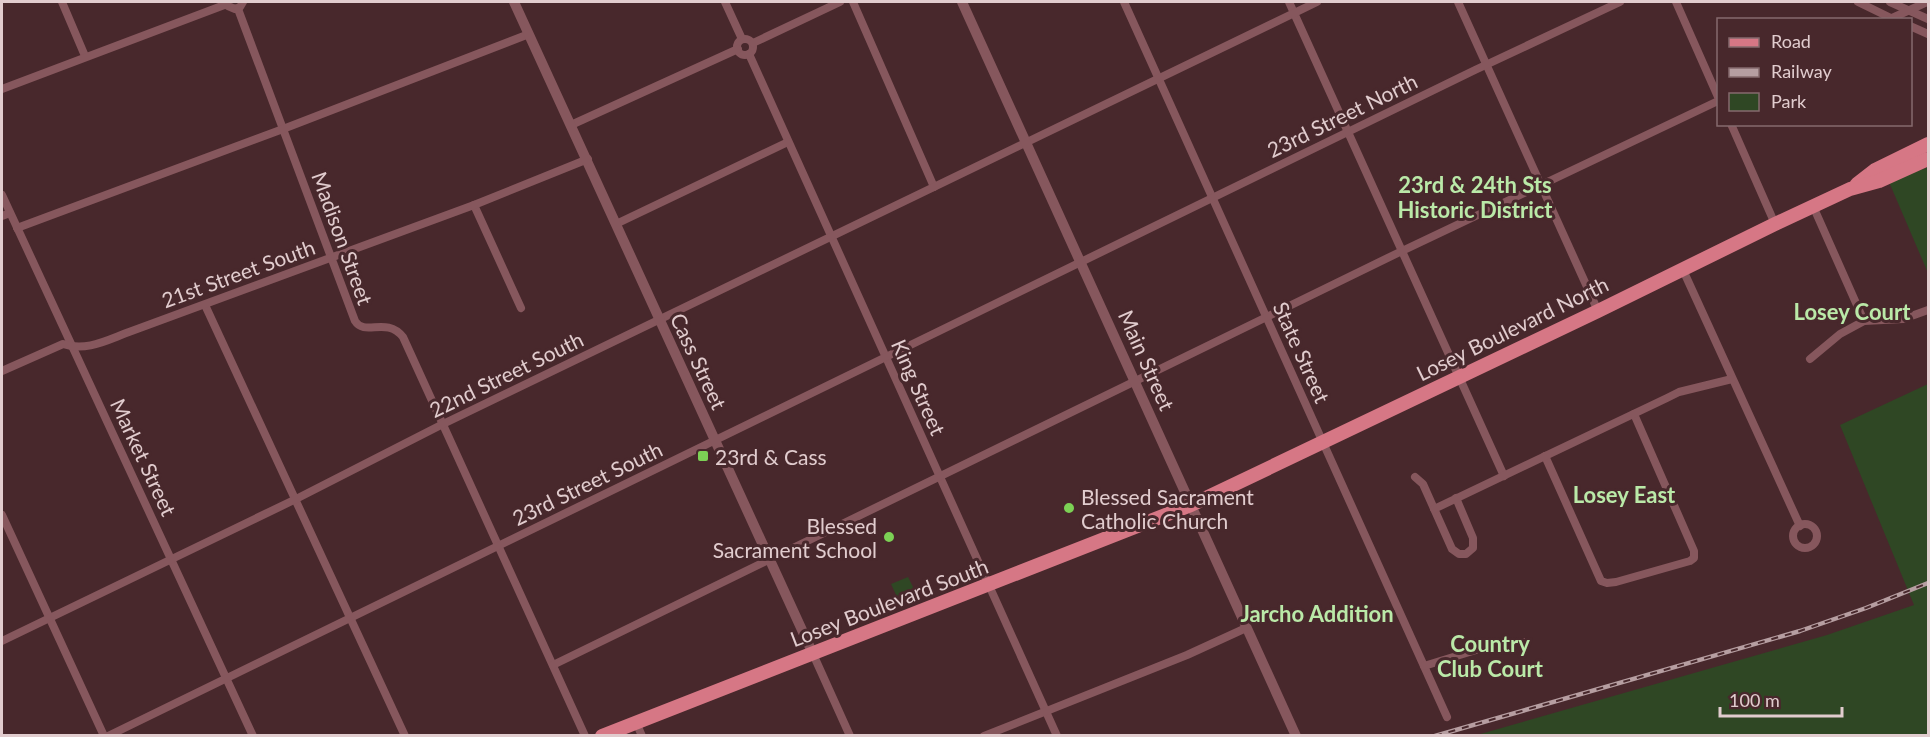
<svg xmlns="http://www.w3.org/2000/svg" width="1930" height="737" viewBox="0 0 1930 737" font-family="Lato,sans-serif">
<rect width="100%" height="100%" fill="#48282c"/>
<g fill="#2f4724">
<path d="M1928,167v106l-39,-91z"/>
<path d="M1928,384v351h-451l350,-100 87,-30 -74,-180z"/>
<path d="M908,577l6,12 -17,8 -6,-13z"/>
</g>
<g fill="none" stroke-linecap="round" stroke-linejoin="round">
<g stroke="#86575d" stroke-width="8">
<path d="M62,2l23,54"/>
<path d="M227,2l1,4 7,3 5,-2 3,-5"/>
<path d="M725,2l17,37"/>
<path d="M853,2l81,185"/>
<path d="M1124,2l323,715"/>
<path d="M1289,2l215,474"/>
<path d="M1458,2l140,309"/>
<path d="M1676,2l42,95"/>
<path d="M1858,2l37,18"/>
<path d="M1890,2l38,17"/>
<path d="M238,9l117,312c10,16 31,-5 48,16l182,399"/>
<path d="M1890,19l37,-17"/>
<path d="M1910,26l18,8"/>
<circle cx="745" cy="47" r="8"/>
<path d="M753,43l87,-41"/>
<path d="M749,54l308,682"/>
<path d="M2,89l225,-85"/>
<path d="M1731,124l44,100"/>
<path d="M571,125l167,-76"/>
<path d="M2,195l251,541"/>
<path d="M474,205l47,103"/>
<path d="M1813,206l51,115"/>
<path d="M2,216l8,-3"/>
<path d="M616,224l172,-82"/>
<path d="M17,228l266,-99 246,-95"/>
<path d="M1683,270l117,256"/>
<path d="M205,305l200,431"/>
<path d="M1810,359l30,-25 24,-13 39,-2 25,-9"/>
<path d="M2,371l61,-27c23,8 44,-4 66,-12l345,-127 114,-46"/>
<path d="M1545,456l56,125 6,2 9,-1 74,-21 4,-3v-7l-60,-137"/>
<path d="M1415,477l8,7 29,65 7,5h7l7,-6v-10l-17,-40"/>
<path d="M1434,509l233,-111 12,-6 53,-13"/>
<path d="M2,515l102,221"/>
<circle cx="1805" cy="536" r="12"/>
<path d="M2,641l294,-142 147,-75 874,-422"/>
<path d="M813,654l37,82"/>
<path d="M553,665l849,-414 316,-150"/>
<path d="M1424,666l78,-24h23"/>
<path d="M636,722l6,14"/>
<path d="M108,736l1367,-666 145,-68"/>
<path d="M984,736l203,-81 59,-27"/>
</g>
<g stroke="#86575d" stroke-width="10">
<path d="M514,2l299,652"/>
<path d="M962,2l334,734"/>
</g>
<g stroke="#d67785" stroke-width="14">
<path d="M1857,184l18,-14 53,-26"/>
<path d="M602,736l589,-231 407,-194 177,-87 75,-35 29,-8 49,-22"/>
</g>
<defs>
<path id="rail" d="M1435,736l365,-105 66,-23 62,-25"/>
</defs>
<use href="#rail" stroke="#b69ea1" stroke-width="4.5"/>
<use href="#rail" stroke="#48282c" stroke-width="2" stroke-dasharray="7" stroke-linecap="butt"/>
</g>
<g fill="#7cd155" stroke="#48282c" stroke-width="2">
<rect x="697" y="450" width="12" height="12" rx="3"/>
<circle cx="1069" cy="508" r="6"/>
<circle cx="889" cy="537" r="6"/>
</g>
<g text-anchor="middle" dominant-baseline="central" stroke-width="6" stroke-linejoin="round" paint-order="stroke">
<g font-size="21" fill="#e1ccce" stroke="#48282c">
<text transform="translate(1342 115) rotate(-26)">23rd Street North</text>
<text transform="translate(343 238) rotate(70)">Madison Street</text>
<text transform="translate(238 273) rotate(-20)">21st Street South</text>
<text transform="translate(1512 328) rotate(-26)">Losey Boulevard North</text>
<text transform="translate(1302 352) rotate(66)">State Street</text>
<text transform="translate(1147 360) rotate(66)">Main Street</text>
<text transform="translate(699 361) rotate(65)">Cass Street</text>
<text transform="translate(506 374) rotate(-26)">22nd Street South</text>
<text transform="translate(919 387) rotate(66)">King Street</text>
<text transform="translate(144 457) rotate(65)">Market Street</text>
<text transform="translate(587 483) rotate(-26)">23rd Street South</text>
<text transform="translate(889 602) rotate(-21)">Losey Boulevard South</text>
</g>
<g font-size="21" fill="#e1ccce" stroke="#48282c" text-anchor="start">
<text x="715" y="456">23rd &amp; Cass</text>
<text x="1081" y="496">Blessed Sacrament<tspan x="1081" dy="24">Catholic Church</tspan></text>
<text x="877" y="525" text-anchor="end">Blessed<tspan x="877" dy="24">Sacrament School</tspan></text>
</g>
<g font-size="22" font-weight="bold" fill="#bae9a8" stroke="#48282c">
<text x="1475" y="184">23rd &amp; 24th Sts<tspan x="1475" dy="25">Historic District</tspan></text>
<text x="1852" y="311">Losey Court</text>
<text x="1624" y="494">Losey East</text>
<text x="1317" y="613">Jarcho Addition</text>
<text x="1490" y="643">Country<tspan x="1490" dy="25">Club Court</tspan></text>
</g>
</g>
<rect width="1930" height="737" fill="none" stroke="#e1ccce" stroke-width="6"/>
<rect x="1717" y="18" width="195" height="108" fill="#48282c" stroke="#856a6d" stroke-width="1.5"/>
<rect x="1729" y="38" width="30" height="9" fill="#d67785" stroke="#856a6d" stroke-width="1.5"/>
<text x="1771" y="48" font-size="18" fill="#e1ccce">Road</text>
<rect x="1729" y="68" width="30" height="9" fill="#b69ea1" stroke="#856a6d" stroke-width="1.5"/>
<text x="1771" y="78" font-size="18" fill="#e1ccce">Railway</text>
<rect x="1729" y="93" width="30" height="18" fill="#2f4724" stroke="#856a6d" stroke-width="1.5"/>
<text x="1771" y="108" font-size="18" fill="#e1ccce">Park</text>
<path d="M1720 707v9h122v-9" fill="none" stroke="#e1ccce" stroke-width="3"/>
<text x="1729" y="707" font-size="18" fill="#e1ccce" stroke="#48282c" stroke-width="4.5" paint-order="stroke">100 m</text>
</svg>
